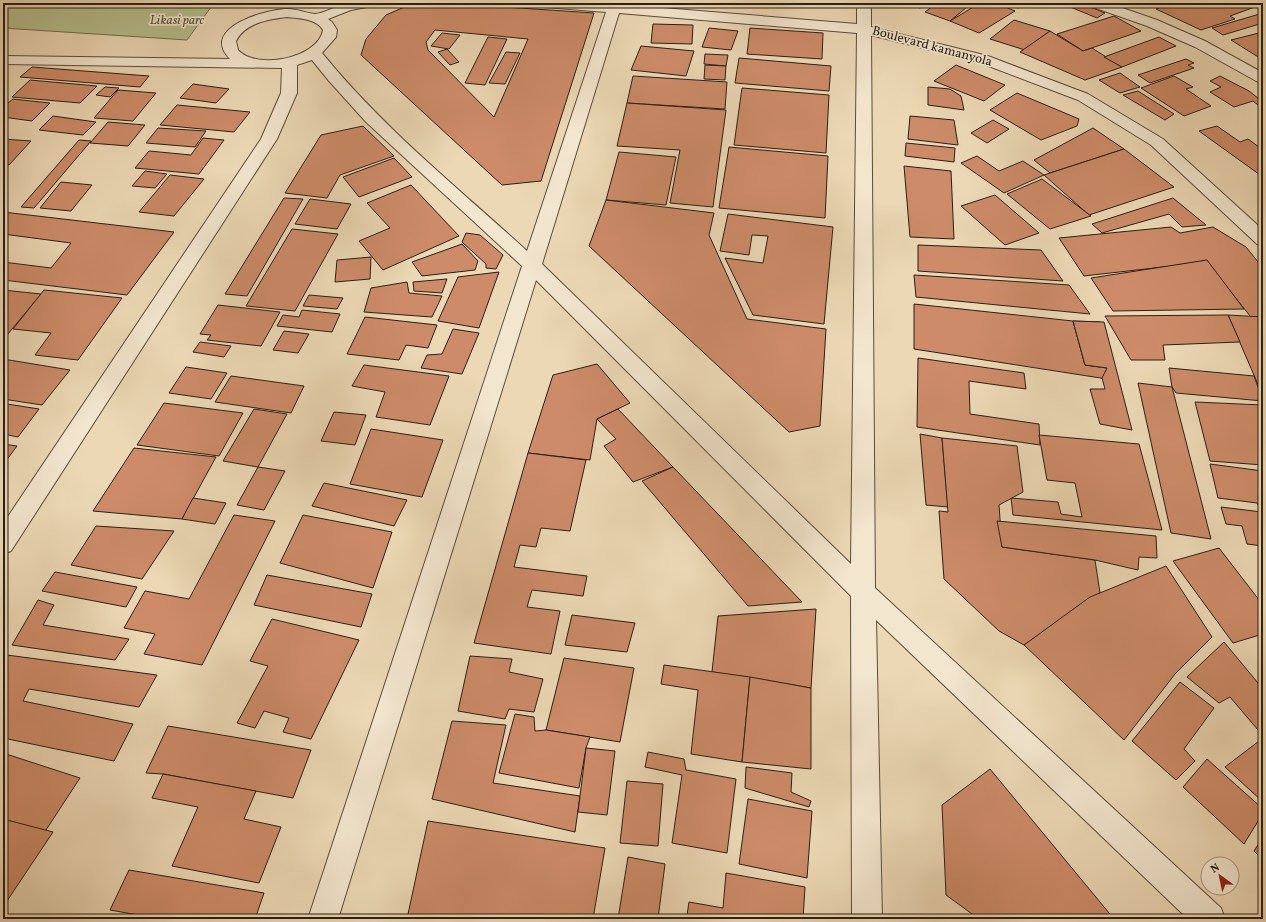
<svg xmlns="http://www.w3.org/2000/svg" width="1266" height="922" viewBox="0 0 1266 922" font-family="Vollkorn,serif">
<rect width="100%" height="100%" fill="#ecd8b5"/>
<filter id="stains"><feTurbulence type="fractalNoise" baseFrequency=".005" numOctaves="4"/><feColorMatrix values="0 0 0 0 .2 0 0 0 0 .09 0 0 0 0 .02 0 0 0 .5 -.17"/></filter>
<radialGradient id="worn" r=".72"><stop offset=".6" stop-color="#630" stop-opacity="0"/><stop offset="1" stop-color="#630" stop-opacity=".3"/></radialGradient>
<path fill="#b6bf8e" stroke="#706f52" d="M3,3h211l-27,37 -184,-12z"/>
<g fill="#cd8b69" stroke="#291f15" fill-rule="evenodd">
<path d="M423,3h22l149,10 -53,168 -39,4 -141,-130 5,-16 20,-24 23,-10zM435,30l93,9 -34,78 -66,-67 -2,-8z"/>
<path d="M907,3h20l-7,5z"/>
<path d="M937,3h35l-22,18 -25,-9z"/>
<path d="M980,3h16l19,8 -36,22 -29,-12z"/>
<path d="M1006,3h21l-9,5z"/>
<path d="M1073,3h8l24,10 -8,5 -29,-12z"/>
<path d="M1172,3h91v1l-33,12 5,3 -34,11 -45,-21z"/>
<path d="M1263,13v10l-40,12 -11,-7z"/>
<path d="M1114,16l27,15 -58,20 -26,-17z"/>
<path d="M1014,20l36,11 -25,19 -35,-11z"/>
<path d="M653,24l40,1 -1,19 -41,-1z"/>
<path d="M709,28l29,3 -7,19 -29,-3z"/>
<path d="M750,28l73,5 -1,26 -75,-5z"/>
<path d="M1050,31l33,20 9,-3 30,19 -37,13 -65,-28z"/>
<path d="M1263,32v15l-4,1 4,3v9l-32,-20z"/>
<path d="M442,33l18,2 -11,14 -18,-3z"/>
<path d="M488,37l19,2 -22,46 -20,-2z"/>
<path d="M1159,37l17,9 -54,21 -18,-10z"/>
<path d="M641,46l53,5 -8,25 -55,-6z"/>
<path d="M447,49l12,13 -9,3 -12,-13z"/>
<path d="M506,52l14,1 -15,31 -16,-1z"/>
<path d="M705,54l23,1 -2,11 -22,-2z"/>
<path d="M739,58l92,8 -2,25 -94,-8z"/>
<path d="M1186,59l8,4 -6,2 6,3 -44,15 -12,-8z"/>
<path d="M705,65l21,1 -1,14 -21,-1z"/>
<path d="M956,65l49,20 -21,16 -50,-20z"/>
<path d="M32,67l117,9 -9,11 -120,-10z"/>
<path d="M1120,73l20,14 -20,6 -21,-13z"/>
<path d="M633,76l94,6 -2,27 -98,-6z"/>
<path d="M1174,76l19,11 -7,2 25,17 -27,10 -43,-28z"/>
<path d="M1220,76l29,15 14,11v7l-10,-8 -19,6 -24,-15 11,-5 -11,-6z"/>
<path d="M30,80l67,6 -17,17 -68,-6z"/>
<path d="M193,84l36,5 -13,14 -36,-5z"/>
<path d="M105,87l14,1 -9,9 -14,-2z"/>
<path d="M928,87l22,2 11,7 3,14 -36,-5z"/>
<path d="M742,88l87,7 -3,58 -92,-8z"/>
<path d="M118,90l38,3 -23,28 -39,-3z"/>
<path d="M1138,91l36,23 -9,6 -42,-25z"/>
<path d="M1017,93l62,26 -2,7 -36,14 -51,-30z"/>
<path d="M13,99l37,4 -18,18 -29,-4v-10z"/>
<path d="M627,103l99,7 -13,97 -43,-4 10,-53 -63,-4z"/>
<path d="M177,105l73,7 -16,20 -74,-7z"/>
<path d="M53,116l43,6 -13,13 -44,-5z"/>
<path d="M910,116l44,4 4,25 -50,-6z"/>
<path d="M993,120l16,9 -22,14 -16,-10z"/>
<path d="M108,122l37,3 -17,21 -38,-3z"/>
<path d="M363,126l31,30 -54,19 -13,23 -42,-5 36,-58z"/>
<path d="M1217,126l23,16 8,-3 15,11v27l-64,-46z"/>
<path d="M158,128l48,3 -11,16 -49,-4z"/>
<path d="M1093,128l31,21 -74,24 -16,-13z"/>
<path d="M203,138l21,2 -25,34 -64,-6 14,-17 42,4z"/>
<path d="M3,139l28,2 -22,24h-6z"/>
<path d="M79,140l12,1 -57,67 -13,-1z"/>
<path d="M906,143l49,5 -1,14 -49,-6z"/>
<path d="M729,147l99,9 -3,62 -106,-10z"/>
<path d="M1124,149l50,38 -85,28 -45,-40z"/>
<path d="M619,152l57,5 -10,48 -60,-5z"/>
<path d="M977,156l22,15 24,-10 21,14 -40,18 -43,-30z"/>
<path d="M394,158l18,19 -53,20 -16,-20z"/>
<path d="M904,166l47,5 3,68 -44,-2z"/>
<path d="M145,171l22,3 -12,14 -23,-2z"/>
<path d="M170,175l34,4 -30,37 -35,-4z"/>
<path d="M1042,179l49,37 -41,13 -43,-35z"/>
<path d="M61,182l31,3 -21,26 -31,-3z"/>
<path d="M411,185l48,51 -76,34 -24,-29 31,-13 -23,-25z"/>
<path d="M995,195l44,38 -34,12 -44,-39z"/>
<path d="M284,198l19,1 -56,97 -22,-2z"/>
<path d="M1173,198l33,27 -24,2 -13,-13 -67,19 -10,-9z"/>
<path d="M310,199l41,5 -14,25 -42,-5z"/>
<path d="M606,200l108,13 -5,22 38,84 79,10 -6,97 -31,6 -200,-186z"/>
<path d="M3,212l171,20 -47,63 -124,-15v-18l48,6 20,-25 -68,-9z"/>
<path d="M728,214l105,13 -9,97 -71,-9 -28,-57 38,5 5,-27 -16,-1 -3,20 -29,-4z"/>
<path d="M1171,227l9,6 33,-6 33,20 17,21v52l-9,1 -47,-59 -123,14 -25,-38z"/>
<path d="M292,229l46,5 -43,77 -49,-5z"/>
<path d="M466,233l14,2 23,20 -7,14 -10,-1v-4l-24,-22z"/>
<path d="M462,244l16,17 -3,9 -53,6 -10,-14z"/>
<path d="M918,245l123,5 22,31 -145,-10z"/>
<path d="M371,257l-1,22 -35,3 2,-22z"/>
<path d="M1207,260l37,49 -131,2 -22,-33z"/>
<path d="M499,272l-20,56 -41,-7 20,-44z"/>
<path d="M914,275l155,10 21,29 -174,-17z"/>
<path d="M447,279l-5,14 -28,-2 -1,-9z"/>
<path d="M407,282l2,11 33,3 -10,21 -68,-5 7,-24z"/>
<path d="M3,290l38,4 -38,46z"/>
<path d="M44,290l78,8 -44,62 -43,-5 16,-22 -38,-4z"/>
<path d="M309,295l34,3 -6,11 -34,-3z"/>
<path d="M914,304l159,17 12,44 22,3v11l-193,-30z"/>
<path d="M218,305l62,7 -19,34 -54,-6 4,-5 -11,-1z"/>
<path d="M302,310l38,4 -8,18 -55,-6 6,-11 16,2z"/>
<path d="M1228,315l35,2v79z"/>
<path d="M1228,315l12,27 -77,3 2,15h-34l-26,-44z"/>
<path d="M365,317l72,8 -9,23 -22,-3 -7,15 -52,-6z"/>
<path d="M1073,321l27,1 13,44 -28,-1z"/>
<path d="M1073,321l31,1 28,108 -32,-6 -10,-35h15l-3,-11 5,-10 -22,-3z"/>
<path d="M453,329l26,4 -17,41 -41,-6 6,-13 15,-1z"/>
<path d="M284,331l25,3 -11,19 -25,-3z"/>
<path d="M200,342l31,4 -7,11 -31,-5z"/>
<path d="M918,358l106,15 2,16 -57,-8 1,33 69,10 1,21 -123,-18z"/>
<path d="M3,359l67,11 -28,35 -39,-6z"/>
<path d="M597,364l33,39 -33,16 -7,41 -62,-7 25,-78z"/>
<path d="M364,365l85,11 -19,49 -54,-8 9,-25 -33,-6z"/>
<path d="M186,367l41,6 -16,26 -42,-6z"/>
<path d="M1169,368l85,8 9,25 -87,-8 -4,-6z"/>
<path d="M231,376l73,10 -13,27 -76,-11z"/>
<path d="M1138,383l34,4 39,152 -40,-6z"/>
<path d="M1195,402l68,3v60l-53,-4z"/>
<path d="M164,403l79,10 -24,43 -82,-11z"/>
<path d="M7,404l32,5 -21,28 -15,-3v-26z"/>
<path d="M254,409l33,5 -29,53 -35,-6z"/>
<path d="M618,409l55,58 -40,15 -29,-36 12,-7 -19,-20z"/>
<path d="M334,412l32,3 -11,30 -34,-4z"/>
<path d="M371,429l72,11 -21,57 -72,-13z"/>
<path d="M920,434l22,4 6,69 -22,-2z"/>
<path d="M1039,435l100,9 23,86 -149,-15 -2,-17 47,4 3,12 21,3 -7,-34 -28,-3z"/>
<path d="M942,438l75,8 6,46 -24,13 3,42 93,13 5,33 -76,52 -25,-14 -55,-52 -5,-68 9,1z"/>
<path d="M3,444l14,2 -14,19z"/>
<path d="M134,448l82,9 -34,62 -89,-8z"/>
<path d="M528,453l58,7 -16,71 -29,-3 -5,19 -16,-2 -6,22 73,9 -4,20 -51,-6 -5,17 33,4 -9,43 -77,-11z"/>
<path d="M1210,464l53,7v75l-16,-2 -5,-18 -16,-2 -5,-17 41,5 -5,-9 -39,-5z"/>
<path d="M258,467l27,4 -21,39 -27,-5z"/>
<path d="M673,467l129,135 -54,4 -106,-125z"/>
<path d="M324,483l83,17 -13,26 -82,-20z"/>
<path d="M193,498l33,5 -11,21 -33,-5z"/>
<path d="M234,515l41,6 -73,144 -58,-11 11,-20 -31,-6 21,-37 44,8z"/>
<path d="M303,515l89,17 -19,56 -93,-25z"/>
<path d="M997,521l159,15 1,22 -18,-1 -1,13 -43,-10 -93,-13z"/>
<path d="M96,526l78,5 -32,48 -71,-14z"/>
<path d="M1219,548l44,57v29l-30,9 -60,-82z"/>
<path d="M1166,566l46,71 -37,37 -51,66 -100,-95 66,-48z"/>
<path d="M55,572l82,15 -11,20 -84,-16z"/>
<path d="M267,575l105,19 -11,33 -107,-22z"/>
<path d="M38,600l16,5 -11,20 86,14 -14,21 -103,-15z"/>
<path d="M816,609l-5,79 -99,-16 6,-56z"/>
<path d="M572,615l63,8 -8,29 -62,-7z"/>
<path d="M272,619l87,21 -48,99 -28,-7 6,-14 -25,-7 -9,17 -18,-5 31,-57 -18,-5z"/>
<path d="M1224,642l39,47v38l-5,3 -28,-33 -11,6 -32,-26z"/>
<path d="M7,655l150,20 -18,32 -110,-18 -6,12 110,23 -19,37 -111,-23v-78z"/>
<path d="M470,656l42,3 -3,13 34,7 -9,33 -25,-3 -4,10 -47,-8z"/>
<path d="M564,658l70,10 -14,74 -74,-12z"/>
<path d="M664,665l86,12 -8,85 -51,-8 7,-64 -37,-6z"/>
<path d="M750,677l61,11v81l-69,-7z"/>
<path d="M1180,682l34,26 -30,41 11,12 -19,19 -44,-39z"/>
<path d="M515,714l19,3 1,14 11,-1 44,7 -4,11 -7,40 -80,-15z"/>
<path d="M452,721l54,4 -13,58 87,13 -5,36 -143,-33z"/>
<path d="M168,726l143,24 -18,48 -130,-24 -17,-1z"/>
<path d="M1263,738v64l-38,-35z"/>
<path d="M586,748l29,3 -8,64 -29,-3z"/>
<path d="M648,752l36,7 2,11 50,9 -9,74 -55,-10 10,-68 -37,-8z"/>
<path d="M3,753l77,25 -36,55 -41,-14z"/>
<path d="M1207,759l56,50v4l-19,31 -61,-57z"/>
<path d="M746,767l46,6 -1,19 20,9 -2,6 -64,-19z"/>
<path d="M990,769l124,150h-135l-33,-24 -4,-90z"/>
<path d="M163,774l93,17 -12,28 37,8 -22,56 -87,-17 26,-59 -46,-9z"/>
<path d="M627,781l36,3 -5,62 -38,-3z"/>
<path d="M748,799l64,12 -5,67 -68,-14z"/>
<path d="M3,819l50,13 -50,75z"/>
<path d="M428,821l177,27 -12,71h-186z"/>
<path d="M1263,837v23l-9,-9z"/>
<path d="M628,857l37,7 -7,55h-40z"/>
<path d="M129,870l135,23 -9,26h-94l-51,-9z"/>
<path d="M726,873l79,14 -2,32h-93l-23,-4 2,-13 34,6z"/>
</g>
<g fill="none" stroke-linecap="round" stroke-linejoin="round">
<defs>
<g id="minor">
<path d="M347,3h27l-2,3 -21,4 -23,9 4,3 5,8 -1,7 -14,16c60,74 135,134 205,198l79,-239 -61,-5 -5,-1 -2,-3 76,1 243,20v-21h14v24l117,29 100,38 75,45 100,91v16l-6,-2 -106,-99 -73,-45 -100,-38 -107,-27 4,553 346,320 4,11h-37l-312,-299 6,299h-30l-1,-323 -315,-316 -198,639h-30l214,-653 -156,-144 -37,-41 -17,-21 -15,5v28l-20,46 -266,412 -8,3v-30l258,-385 20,-46 1,-25 -279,-4v-8l227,3c-31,-31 36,-50 58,-50 9,0 18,4 27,5 8,0 23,-9 32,-11zM619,13l238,20 -6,531 -309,-300zM287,17c12,1 30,2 36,13 -5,29 -67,40 -85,20l-2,-9c9,-18 33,-22 51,-24z"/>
<path d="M1088,3h20l49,17 48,21 58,32v10l-5,-1 -63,-35 -48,-21 -57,-20z"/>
</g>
</defs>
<use href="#minor" stroke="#5a4d3d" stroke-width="2"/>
<use href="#minor" fill="#f3e6cf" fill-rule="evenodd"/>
</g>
<g text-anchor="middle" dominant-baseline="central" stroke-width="3.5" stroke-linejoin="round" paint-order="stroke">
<g font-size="13" font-style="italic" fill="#534f39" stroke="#f3e6cf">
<text x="177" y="21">Likasi parc</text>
</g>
<g font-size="13" fill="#291f15" stroke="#f3e6cf">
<text transform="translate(932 47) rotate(15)">Boulevard kamanyola</text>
</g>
</g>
<rect width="1266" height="922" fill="none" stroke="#ecd8b5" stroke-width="16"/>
<rect x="4" y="4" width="1258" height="914" fill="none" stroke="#291f15" stroke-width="2"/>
<rect x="8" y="8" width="1250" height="906" fill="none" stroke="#291f15"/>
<g transform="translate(1220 876) rotate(327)"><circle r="19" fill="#f3e6cf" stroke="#a29685"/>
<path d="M0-3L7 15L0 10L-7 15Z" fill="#8f2418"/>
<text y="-6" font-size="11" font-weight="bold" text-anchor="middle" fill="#291f15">N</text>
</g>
<rect width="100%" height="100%" filter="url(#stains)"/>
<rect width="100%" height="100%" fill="url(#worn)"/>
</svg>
